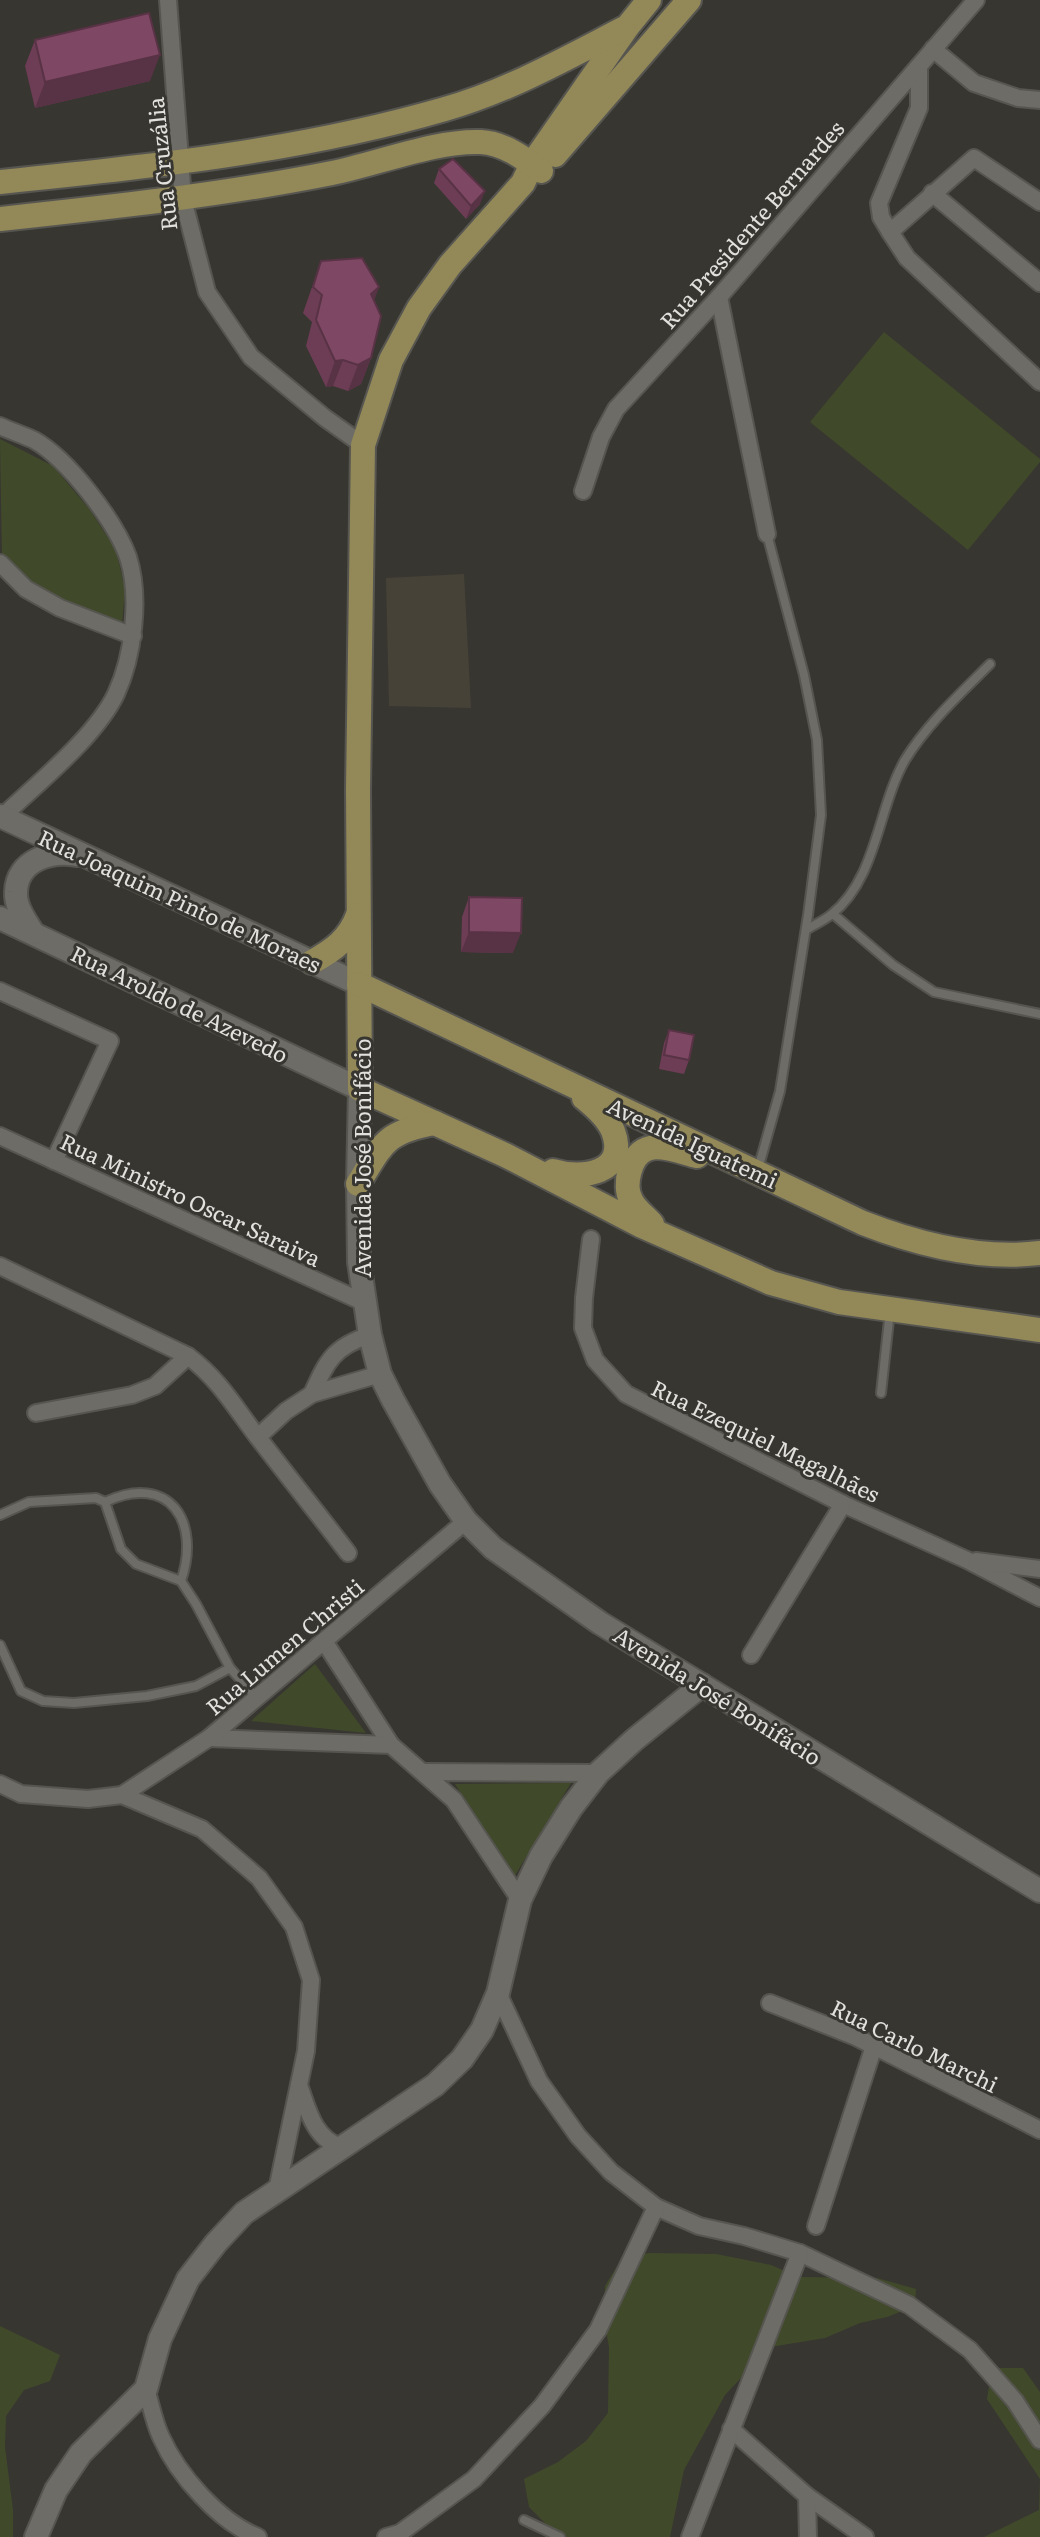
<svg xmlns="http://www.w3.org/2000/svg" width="1040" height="2537" viewBox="0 0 1040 2537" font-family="Literata,serif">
<rect width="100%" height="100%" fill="#383631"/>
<path fill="#464238" d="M464,574l7,134 -82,-2 -3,-128z"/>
<g fill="#404a2a">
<path d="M884,332l156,127v3l-72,88 -158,-128z"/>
<path d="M0,439l53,27 37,44 26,40 9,39 -3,36 -41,-15 -42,-21 -37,-30z"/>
<path d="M315,1664l51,69 -115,-12z"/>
<path d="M571,1783l-57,94 -59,-93z"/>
<path d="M649,2253l67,1 55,11 28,12 78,1 39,11 -1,17 -28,11 -27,6 -35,15 -55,9 -45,48 -41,75 -14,67h-106l-13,-8 -22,-22 -5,-28 34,-17 28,-21 22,-28 1,-66 -5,-28 1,-33 17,-28z"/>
<path d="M0,2326l60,29 -10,26 -26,9 -18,26 -1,31 8,63v27h-13z"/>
<path d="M992,2368h31l17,24v145h-56l55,-27 1,-31 -53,-80z"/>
</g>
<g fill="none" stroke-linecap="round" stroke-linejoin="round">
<defs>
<g id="lane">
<path d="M833,914l60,51 41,27 106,22"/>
<path d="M806,930c8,-5 19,-10 26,-16 45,-36 46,-107 73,-154 22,-36 55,-66 85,-96"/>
<path d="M758,1169l22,-78 28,-176 13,-100 -4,-75 -13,-65 -37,-141"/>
<path d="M881,1393l9,-82"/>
<path d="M105,1502c65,-30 96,20 76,79"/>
<path d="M0,1515l29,-13 67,-4 9,4 16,47 15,15 45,17 15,23 34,64 27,30"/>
<path d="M0,1645l21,46 22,10 31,2 73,-7 49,-10 34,-18"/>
<path d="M524,2520l36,17"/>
</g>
<g id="street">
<path d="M168,0l15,199 24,93 44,65 74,61 38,27"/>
<path d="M933,49l41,34 44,15 22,2"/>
<path d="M932,193l108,90"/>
<path d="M1040,202l-66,-44 -84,74 17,26 133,124"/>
<path d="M890,232l-9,-15 -2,-14 40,-95v-42"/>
<path d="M719,297l48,237"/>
<path d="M0,426c11,5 23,9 34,14 34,19 81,81 94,117 13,41 5,100 -12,137 -21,44 -81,91 -116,125"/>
<path d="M583,491l18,-54 15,-28 103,-112 257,-297"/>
<path d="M0,563l26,26 34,19 73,28"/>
<path d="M0,991l110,50 -56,120"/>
<path d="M0,1136l363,166"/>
<path d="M591,1239l-7,59 -1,30 12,32 31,34 217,110 124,56 73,38"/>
<path d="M0,1266l188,90c33,25 47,52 72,84 29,38 59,75 88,113"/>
<path d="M312,1394c15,-33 21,-47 58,-59"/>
<path d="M36,1413l96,-18 23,-9 33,-30"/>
<path d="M258,1437l28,-26 26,-17 68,-20"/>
<path d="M976,1561l64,8"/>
<path d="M324,1641l67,104"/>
<path d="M751,1655l92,-151"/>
<path d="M209,1738l182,7 63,55 66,100"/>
<path d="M424,1772l174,1"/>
<path d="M0,1784l21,10 67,5 34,-4 80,34 57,49 35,49 17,53 -5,71 -29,139"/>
<path d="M122,1795l87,-57 257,-217"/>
<path d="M498,1993l41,88 39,55 33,36 45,35 43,19 45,10 56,17 109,52 61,45 45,51 25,39"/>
<path d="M770,2003l86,34 184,93"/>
<path d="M299,2085c9,25 15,54 42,62"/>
<path d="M816,2226l58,-180"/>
<path d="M146,2389c5,16 8,33 15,48 17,38 58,85 97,100"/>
<path d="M731,2429l76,67 58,41"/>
<path d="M807,2496l1,41"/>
<path d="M386,2537l14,-4 74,-54 68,-73 56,-76 58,-123"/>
<path d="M690,2537l110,-284"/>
</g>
<g id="secondary">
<path d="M0,816l359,168"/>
<path d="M0,918l360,171 -2,95 1,78 11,73 10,39 13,26 47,84 26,37 27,27 107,75 440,268"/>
<path d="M33,933c-7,-12 -18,-26 -17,-41 1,-32 35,-42 61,-37"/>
<path d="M36,2537l20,-47 25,-37 65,-64 14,-50 28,-60 28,-36 28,-30 191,-128 27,-26 20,-29 16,-37 22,-93 21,-44 30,-48 27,-35 36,-33 68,-55"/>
</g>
<g id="primary">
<path d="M649,0l-21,26 -96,138 -9,19 -73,82 -31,43 -28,52 -28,85 -5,345 2,299 145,66 137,71 129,57 68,19 201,28"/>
<path d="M555,155l134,-155"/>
<path d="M0,182c149,-15 300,-31 445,-73 63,-18 120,-50 178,-80"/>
<path d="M0,219c111,-12 222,-24 332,-46 45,-9 104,-33 149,-31 22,1 43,16 60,29"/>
<path d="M312,962c22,-12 37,-23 46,-47"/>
<path d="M359,984l504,239c54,21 119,37 177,30"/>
<path d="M553,1171c29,9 76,2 60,-40 -5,-12 -19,-25 -29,-33"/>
<path d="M358,1184c25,-41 27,-52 77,-61"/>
<path d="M652,1224c-6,-7 -17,-15 -21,-24 -8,-15 -1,-45 16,-51 13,-6 37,4 50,7"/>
</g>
</defs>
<use href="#lane" stroke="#565550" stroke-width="12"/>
<use href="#street" stroke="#565550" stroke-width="20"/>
<use href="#secondary" stroke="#565550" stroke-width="26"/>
<use href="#primary" stroke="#565550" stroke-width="28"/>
<use href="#lane" stroke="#6d6c66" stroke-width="8"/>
<use href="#street" stroke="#6d6c66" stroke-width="16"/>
<use href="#secondary" stroke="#6d6c66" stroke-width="22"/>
<use href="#primary" stroke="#928858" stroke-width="24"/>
</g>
<g fill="#6c3d55">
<path d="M35,40l115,41 -115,27 -10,-42z"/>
<path d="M439,169l41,35 -14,15 -32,-36z"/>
<path d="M321,261l53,40 -3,57 -10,26 -13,7 -15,-5 -7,1 -20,-41 6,-24 -9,-9z"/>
<path d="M469,897l44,56 -52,-1 1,-35z"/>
<path d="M669,1030l20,30 -5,14 -25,-5 5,-26z"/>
</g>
<g fill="#583245">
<path d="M160,55l-10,26 -115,27 10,-26z"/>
<path d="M485,191l-5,13 -14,15 5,-13z"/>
<path d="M379,287l-9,26 1,-19z"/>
<path d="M371,358l-10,26 -13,7 10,-26z"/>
<path d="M343,360l-10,26 -7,1 9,-26z"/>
<path d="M469,932l52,1 -8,20 -52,-1z"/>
</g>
<g fill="#7e4763" stroke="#583245" stroke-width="2">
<path d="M149,13l11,42 -115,27 -10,-42z"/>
<path d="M453,159l32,32 -14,15 -32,-37z"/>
<path d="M362,258l17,29 -8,7 10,22 -10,42 -13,7 -15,-5 -8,1 -19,-41 6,-25 -9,-8 8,-26z"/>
<path d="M469,897l53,1 -1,35 -52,-1z"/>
<path d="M669,1030l25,5 -5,25 -25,-5z"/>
</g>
<g text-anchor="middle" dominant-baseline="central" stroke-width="6" stroke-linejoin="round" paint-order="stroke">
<g font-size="22" fill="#e2e1de" stroke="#383631">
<text transform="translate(161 164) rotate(-96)">Rua Cruzália</text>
<text transform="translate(751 224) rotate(-49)">Rua Presidente Bernardes</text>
<text transform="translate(180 900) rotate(25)">Rua Joaquim Pinto de Moraes</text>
<text transform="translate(180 1003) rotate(26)">Rua Aroldo de Azevedo</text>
<text transform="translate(693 1142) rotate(25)">Avenida Iguatemi</text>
<text transform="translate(361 1158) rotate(-90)">Avenida José Bonifácio</text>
<text transform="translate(191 1199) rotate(25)">Rua Ministro Oscar Saraiva</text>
<text transform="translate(766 1440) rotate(26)">Rua Ezequiel Magalhães</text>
<text transform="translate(284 1646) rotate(-40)">Rua Lumen Christi</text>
<text transform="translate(718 1695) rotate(32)">Avenida José Bonifácio</text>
<text transform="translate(915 2045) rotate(26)">Rua Carlo Marchi</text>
</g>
</g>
</svg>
